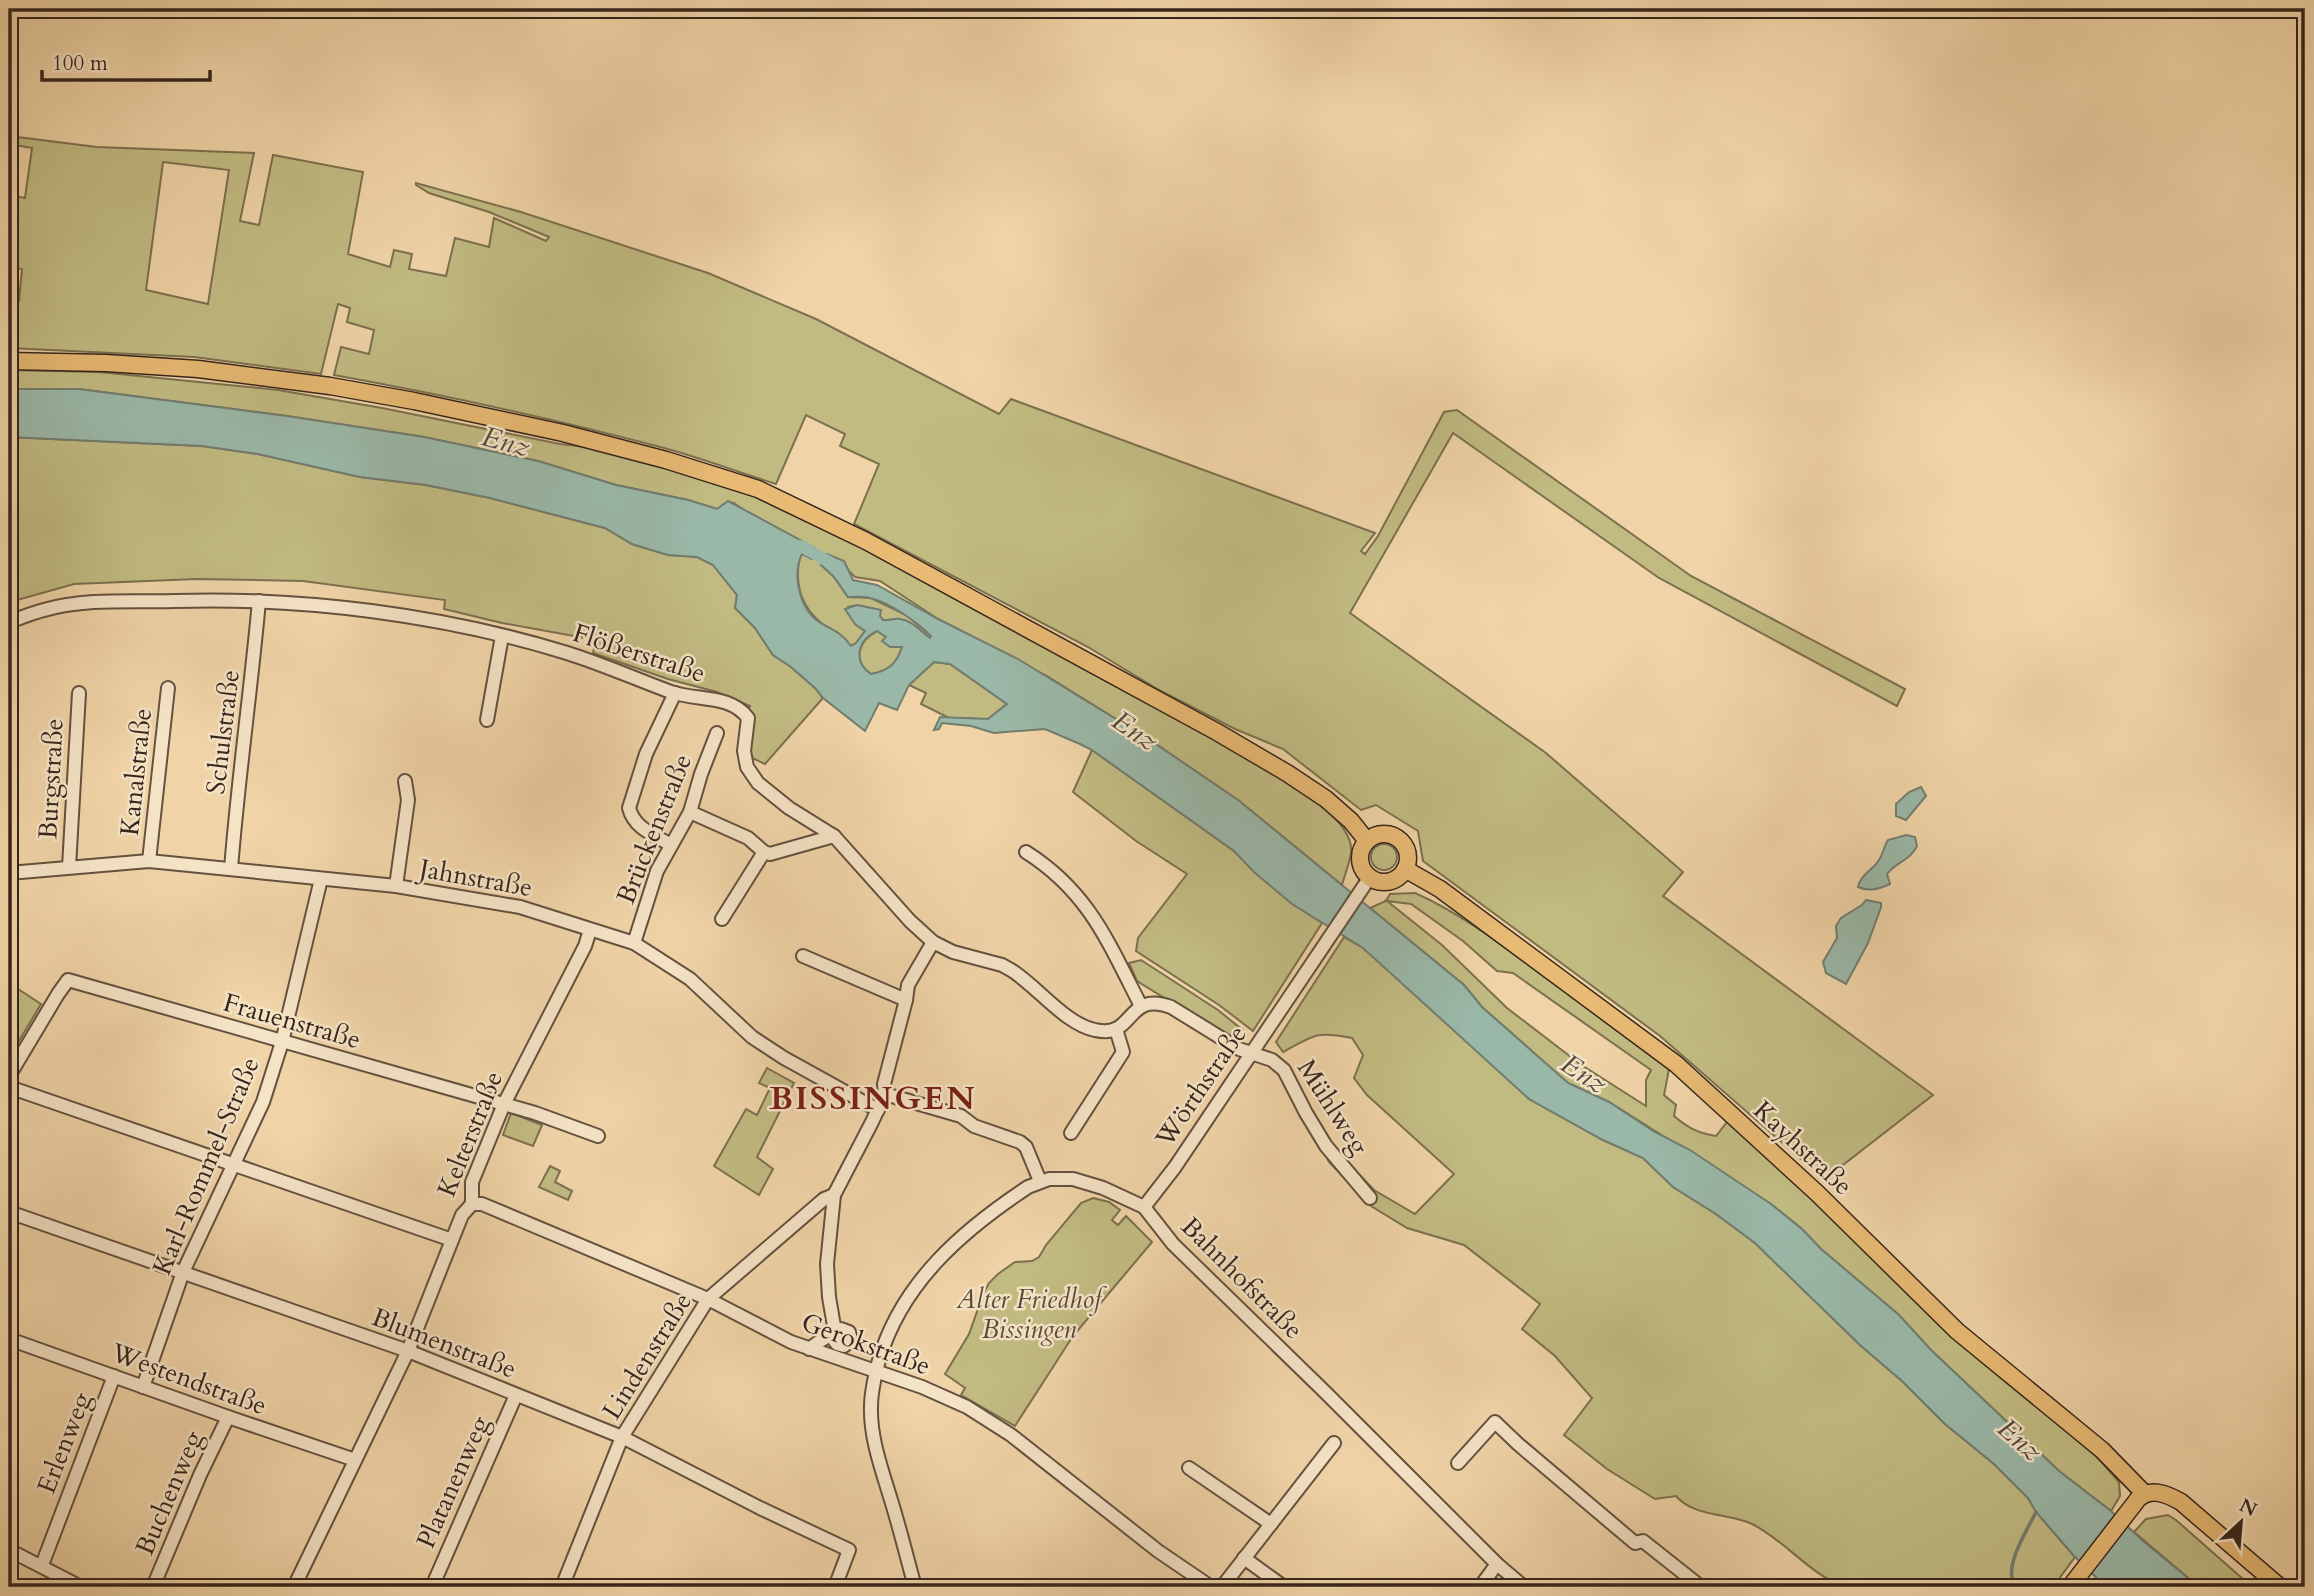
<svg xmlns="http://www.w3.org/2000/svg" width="2314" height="1596" viewBox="0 0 2314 1596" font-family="Cardo,serif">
<rect width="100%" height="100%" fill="#f0d4a7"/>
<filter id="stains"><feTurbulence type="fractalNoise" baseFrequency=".00286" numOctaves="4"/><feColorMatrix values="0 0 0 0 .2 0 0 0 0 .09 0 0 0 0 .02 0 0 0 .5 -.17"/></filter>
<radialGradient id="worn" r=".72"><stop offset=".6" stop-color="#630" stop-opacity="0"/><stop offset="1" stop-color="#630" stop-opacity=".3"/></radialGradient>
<g fill="#c1bb82" stroke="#7c704f" stroke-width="2" fill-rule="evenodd">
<path d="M9,136l88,11 157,6 -14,68 19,4 14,-70 90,17 -15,82 42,13 4,-17 18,4 -3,15 37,7 9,-38 34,9 5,-29 52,23 3,-4 -60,-25 -60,-19 -13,-8v-2l105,29 187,61 108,46 183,95 12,-15 364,134 -14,18 4,3 13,-18 66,-124 13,-2 234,166 214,113 -8,17 -238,-128 -206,-145 -103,180 196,140 137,119 -20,24 270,199 -94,73 -22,5 -157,-137 -237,-175 -5,-30 -42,-26 -15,5 -78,-61 -48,-20 -76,-39 -71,-43 -234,-123 25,-60 -39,-18 5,-12 -39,-19 -30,69c-38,-12 -75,-26 -112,-36 -109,-29 -219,-53 -330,-73l7,-28 28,7 5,-24 -27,-8 3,-14 -12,-4 -17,70 -127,-17 -185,-9v-48l10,1 3,-32 -13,-2v-72l16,3 7,-50 -23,-4zM163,162l66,8 -21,134 -62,-14z"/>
<path d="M9,370l90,2 179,18 104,18 178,36 44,5 140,42 65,28 223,118 253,142c20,14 69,45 66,73 0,7 -7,25 -9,33l-104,-85 -88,-60 -103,-64 -109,-57 -58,-38 -25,-4 -7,-7 -5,-9 -18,-5 -3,9 12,12 14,20 23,1 35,17 25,21 -2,2c-9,-8 -17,-17 -29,-19 -6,-1 -11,2 -17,1l-3,-4v-6l-23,-5 -9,2 7,17 10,7 -9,12 -5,3c-27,-20 -53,-35 -53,-71 0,-9 0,-14 4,-22l-68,-50 -6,-1 -11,7 -29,-9 -72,-15 -78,-24 -114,-24 -137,-21 -208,-27h-70z"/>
<path d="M9,437l193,9 56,8 102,23 66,8 64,13 115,30 27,16 36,11 29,2 16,8 24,30 -2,13 20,20 18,27 18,12 24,21 8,10 -58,66 -17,-8 -3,-40 5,-10 -33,-14 -49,-13 -75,-26 3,-13 -94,-17 -58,-14 1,-9 -142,-19 -106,-2 -123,5 -64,18 -1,5z"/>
<path d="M877,631l25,16c-5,17 -14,24 -31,27 -19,-13 -13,-33 6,-43z"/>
<path d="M934,662l16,2 57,40 -19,15 -39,-1 -28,-14 5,-11 -17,-8z"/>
<path d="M1092,750l142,101c27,28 55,51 88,72l-69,108 -34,-26 -83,-54 2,-13 49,-64 -51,-33 -63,-49z"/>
<circle cx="1384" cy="857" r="13"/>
<path d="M1415,893c50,22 94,58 138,90 39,28 80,54 116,86l-5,26 12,10 -2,11c14,12 24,17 42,20l11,-14 41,34 223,212 107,90 21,24 1,14 -9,15 -52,-40 -128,-121 -32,-35 -78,-66 -19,-20 -31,-25 -162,-102 -41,-19 -86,-76 -18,-22 -94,-77 16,-7 4,-7zM1387,901l24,3 52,37 34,30 16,2 138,97 -5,10v26l-66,-42 -73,-56 -65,-63z"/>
<path d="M1344,937l19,11 58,51 108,100 74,41 40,18 30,29 43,27 39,29 105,102 42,36 43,43 49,40 34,34 10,16 37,43 -22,30h-159l-8,-6c-14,3 -31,8 -44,4 -29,-8 -60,-47 -90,-61 -24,-11 -58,-7 -76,-28l-21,3 -48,-30 -43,-34 28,-37 -37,-42 -33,-27 18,-25 -76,-59 -57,-17 -36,-22 -42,-44 -10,-20 5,-5 50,53 41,24 39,-40 -87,-79 -13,-17 9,-23 -11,-17c-38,-7 -37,-3 -69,14l-7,-10z"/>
<path d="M1141,960l77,50 27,22 -1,6 -10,3 -97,-60 -8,-18z"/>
<path d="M9,983l32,21 -32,54z"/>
<path d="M767,1068l27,15 -37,74 16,12 -14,26 -45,-29 32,-57 11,6 13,-27 -11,-5z"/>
<path d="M511,1113l31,12 -9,21 -30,-11z"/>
<path d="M550,1166l10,5 -5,11 17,9 -4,9 -29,-13z"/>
<path d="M1093,1198l16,4 11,8 -8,10 6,5 8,-9 26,26 -79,94 -58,90 -54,-31 4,-7 -20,-14 24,-40 15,-42 5,-9 9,-9 17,-12 17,-1 7,-4 7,-12 35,-42z"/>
<path d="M2168,1515l8,5 76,67h-53l-65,-55 12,-13z"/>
</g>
<g fill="#9ab8a8" stroke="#727d70" stroke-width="2" fill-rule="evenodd">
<path d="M9,389h70l208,27 137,21 114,24 78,24 72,15 29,9 11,-8 87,47 -3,11 -10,-5c-9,18 -4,47 10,62 12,13 26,11 39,30l5,-3 9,-12 -10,-7 -10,-15 12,-4 24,5 -1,6 3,4c6,1 11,-2 17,-1 13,2 20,12 30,19l1,-2c-14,-14 -42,-34 -61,-38 -7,-2 -15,-1 -22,-1l-14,-20 -13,-12 6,-11 17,7 9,19 24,5 61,34 80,40 132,81 88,60 226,185 18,22 86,76 41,19 44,29 37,19 81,54 31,25 19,20 78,66 32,35 128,121 52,40 31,29 57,47h-93l-31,-30 -39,-45 -8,-14 -34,-34 -49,-40 -43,-43 -42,-36 -105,-102 -39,-29 -43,-27 -30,-29 -40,-18 -74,-41 -166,-151 -71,-44 -38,-32 -20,-21 -142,-101 -12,-6 -35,-15 -51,4 -23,-7 -29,-3 -3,6 -5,1 6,-13 48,2 19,-15 -57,-40 -16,-2 -25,23 -12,25 -18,-7 -14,28 -42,-33 -8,-10 -24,-21 -18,-12 -18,-27 -20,-20 2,-13 -24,-30 -16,-8 -29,-2 -36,-11 -27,-16 -115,-30 -64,-13 -66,-8 -102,-23 -56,-8 -193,-9zM877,631l9,6 -4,4 8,6h12c-5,17 -14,24 -31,27 -19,-13 -13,-34 6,-43z"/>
<path d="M1921,787l5,9 -20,24 -10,-4v-12l13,-12z"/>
<path d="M1906,835l9,2 2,9c-8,16 -19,14 -30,28l3,10c-11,5 -21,8 -32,3 3,-13 14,-16 21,-27 4,-6 5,-14 9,-20z"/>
<path d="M1866,900l15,3v4l-13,36 -22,41 -20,-11 -3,-11 14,-24 -1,-12 5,-8 21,-13z"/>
</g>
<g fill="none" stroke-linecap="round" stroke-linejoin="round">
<path stroke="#727d70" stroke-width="3.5" d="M2014,1587c-10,-23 12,-54 22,-75"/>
<path stroke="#9ab8a8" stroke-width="12" d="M801,546l30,17 4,5"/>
<defs>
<g id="minor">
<path d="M9,622c11,-4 23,-9 35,-12 42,-12 88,-8 131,-9 128,-4 269,14 392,52 35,11 69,26 104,39 26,9 59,2 77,26l-4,33 3,16 11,16 31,25 45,28 76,85 23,21 20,10 49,13 9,5c26,16 54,54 84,60 40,10 30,-40 76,-23l68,42 33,11 12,10 22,43 20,33 44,52"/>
<path d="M487,720l15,-84"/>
<path d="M690,812l58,26 16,14 6,2 64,-18"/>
<path d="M671,845c-17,-10 -37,-17 -42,-37l17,-54 29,-61"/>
<path d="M1026,852c63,40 82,90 115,154"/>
<path d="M149,861l19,-173"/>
<path d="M69,867l10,-174"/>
<path d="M231,869c7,-90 20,-179 28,-268"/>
<path d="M9,873l140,-12 247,25 124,21 114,36 56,36 62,58 32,21 94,52"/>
<path d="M396,886l12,-86 -3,-19"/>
<path d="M722,919l42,-67"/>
<path d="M634,943l23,-72 33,-59 11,-38 16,-41"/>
<path d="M803,956l103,44"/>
<path d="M9,1076l49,-82 10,-14 467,133 63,23"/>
<path d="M9,1087l443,153"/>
<path d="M885,1094l76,22 13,10 46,16 6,5 14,34"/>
<path d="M1071,1133l52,-81 -7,-23"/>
<path d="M472,1204h10l226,95 83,43 131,45 45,20 44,28 147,116 53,36"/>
<path d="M472,1204v-22l32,-78 81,-158 5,-16"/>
<path d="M1144,1207l31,-40 195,-290"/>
<path d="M9,1212l399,139 214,86 138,71 89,42 -14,37"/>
<path d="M9,1339l219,78 127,43"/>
<path d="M809,1349c12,-9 19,-14 32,-20l8,3 2,8 -7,6 -7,-2 -3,-4 1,-8 -6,-35 -2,-33 7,-69 38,-73 13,-28 -1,-10 22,-84 2,-15 25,-43"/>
<path d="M143,1387l40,-115 80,-170 19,-60 39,-163"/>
<path d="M1458,1463l37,-41 23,22 117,99 8,-2 58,46"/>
<path d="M1189,1468l82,56"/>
<path d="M9,1550l72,37"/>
<path d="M1244,1558l40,29"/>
<path d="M42,1565l72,-189"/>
<path d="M153,1587l47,-112 28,-58"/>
<path d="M294,1587l114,-236 54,-136 10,-11"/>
<path d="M432,1587l84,-192"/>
<path d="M562,1587l60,-150 86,-138 116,-100 10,-4"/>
<path d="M915,1587c-8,-29 -15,-58 -24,-87 -9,-30 -21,-62 -20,-93 0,-16 4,-32 8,-47 23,-78 84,-130 149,-173l21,-8h24l30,9 41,19 29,37 153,149 171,171 27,23"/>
<path d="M1222,1587l112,-144"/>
<path d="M1480,1587l17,-23"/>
</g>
<g id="major">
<path d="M9,361l97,2 92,6 132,17 84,15 149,32 103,27 92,29 108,52 351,191 70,41 39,26 25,22 16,20"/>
<circle cx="1384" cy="858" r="24"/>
<path d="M1405,869l35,20 236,175 141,129 140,138 145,119 42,43"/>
<path d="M2070,1587l68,-88c13,-12 29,-5 43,3l99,85"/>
</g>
</defs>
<use href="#minor" stroke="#64513f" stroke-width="16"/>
<use href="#major" stroke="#36251c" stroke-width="19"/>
<use href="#minor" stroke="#f5e3c6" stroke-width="12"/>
<use href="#major" stroke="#e8ba74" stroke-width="16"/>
</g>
<g text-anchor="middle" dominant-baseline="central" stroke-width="5" stroke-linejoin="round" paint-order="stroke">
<g font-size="26" fill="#36251c" stroke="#f5e3c6">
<text transform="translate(639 653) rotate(18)">Flößerstraße</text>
<text transform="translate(223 732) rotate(-83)">Schulstraße</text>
<text transform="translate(136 772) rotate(-84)">Kanalstraße</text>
<text transform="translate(51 779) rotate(-87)">Burgstraße</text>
<text transform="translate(654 829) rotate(-68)">Brückenstraße</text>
<text transform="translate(476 878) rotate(10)">Jahnstraße</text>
<text transform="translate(292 1021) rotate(16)">Frauenstraße</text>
<text transform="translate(1201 1086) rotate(-56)">Wörthstraße</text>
<text transform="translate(1333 1107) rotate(57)">Mühlweg</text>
<text transform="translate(470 1134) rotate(-68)">Kelterstraße</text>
<text transform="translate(1803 1148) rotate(43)">Kayhstraße</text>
<text transform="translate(206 1166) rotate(-67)">Karl-Rommel-Straße</text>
<text transform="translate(1242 1278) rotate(45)">Bahnhofstraße</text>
<text transform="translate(444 1343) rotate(21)">Blumenstraße</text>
<text transform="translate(866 1344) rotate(20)">Gerokstraße</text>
<text transform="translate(647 1356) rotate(-58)">Lindenstraße</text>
<text transform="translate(189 1379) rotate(20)">Westendstraße</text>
<text transform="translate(64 1443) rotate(-69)">Erlenweg</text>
<text transform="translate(453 1482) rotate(-66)">Platanenweg</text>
<text transform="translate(169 1493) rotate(-67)">Buchenweg</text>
</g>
<g font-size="26" font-style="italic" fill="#594a36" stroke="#f5e3c6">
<text x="1029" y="1299">Alter Friedhof<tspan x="1029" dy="30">Bissingen</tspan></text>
</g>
<g font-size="28" font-style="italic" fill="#4f4a3f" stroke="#f5e3c6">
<text transform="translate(506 442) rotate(15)">Enz</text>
<text transform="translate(1135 731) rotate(34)">Enz</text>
<text transform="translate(1584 1074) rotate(33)">Enz</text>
<text transform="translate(2020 1440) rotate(41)">Enz</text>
</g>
<g font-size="33" font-weight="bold" letter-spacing="2" fill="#7a1f14" stroke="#f5e3c6">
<text x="873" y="1098">BISSINGEN</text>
</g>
</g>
<rect width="2314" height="1596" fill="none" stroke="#f0d4a7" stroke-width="35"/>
<rect x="10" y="10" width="2293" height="1575" fill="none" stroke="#36251c" stroke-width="3.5"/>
<rect x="18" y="18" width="2279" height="1561" fill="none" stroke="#36251c" stroke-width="2"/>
<g transform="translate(2241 1522) rotate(26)" stroke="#f5e3c6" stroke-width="5" paint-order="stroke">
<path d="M0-5L12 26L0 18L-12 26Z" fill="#36251c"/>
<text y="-10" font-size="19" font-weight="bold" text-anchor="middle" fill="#36251c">N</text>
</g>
<path d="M42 70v10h168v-10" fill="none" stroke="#36251c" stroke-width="3.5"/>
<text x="52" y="70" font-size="21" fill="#36251c" stroke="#f5e3c6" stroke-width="5" paint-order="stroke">100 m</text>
<rect width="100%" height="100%" filter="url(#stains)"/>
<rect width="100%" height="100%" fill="url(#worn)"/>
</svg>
